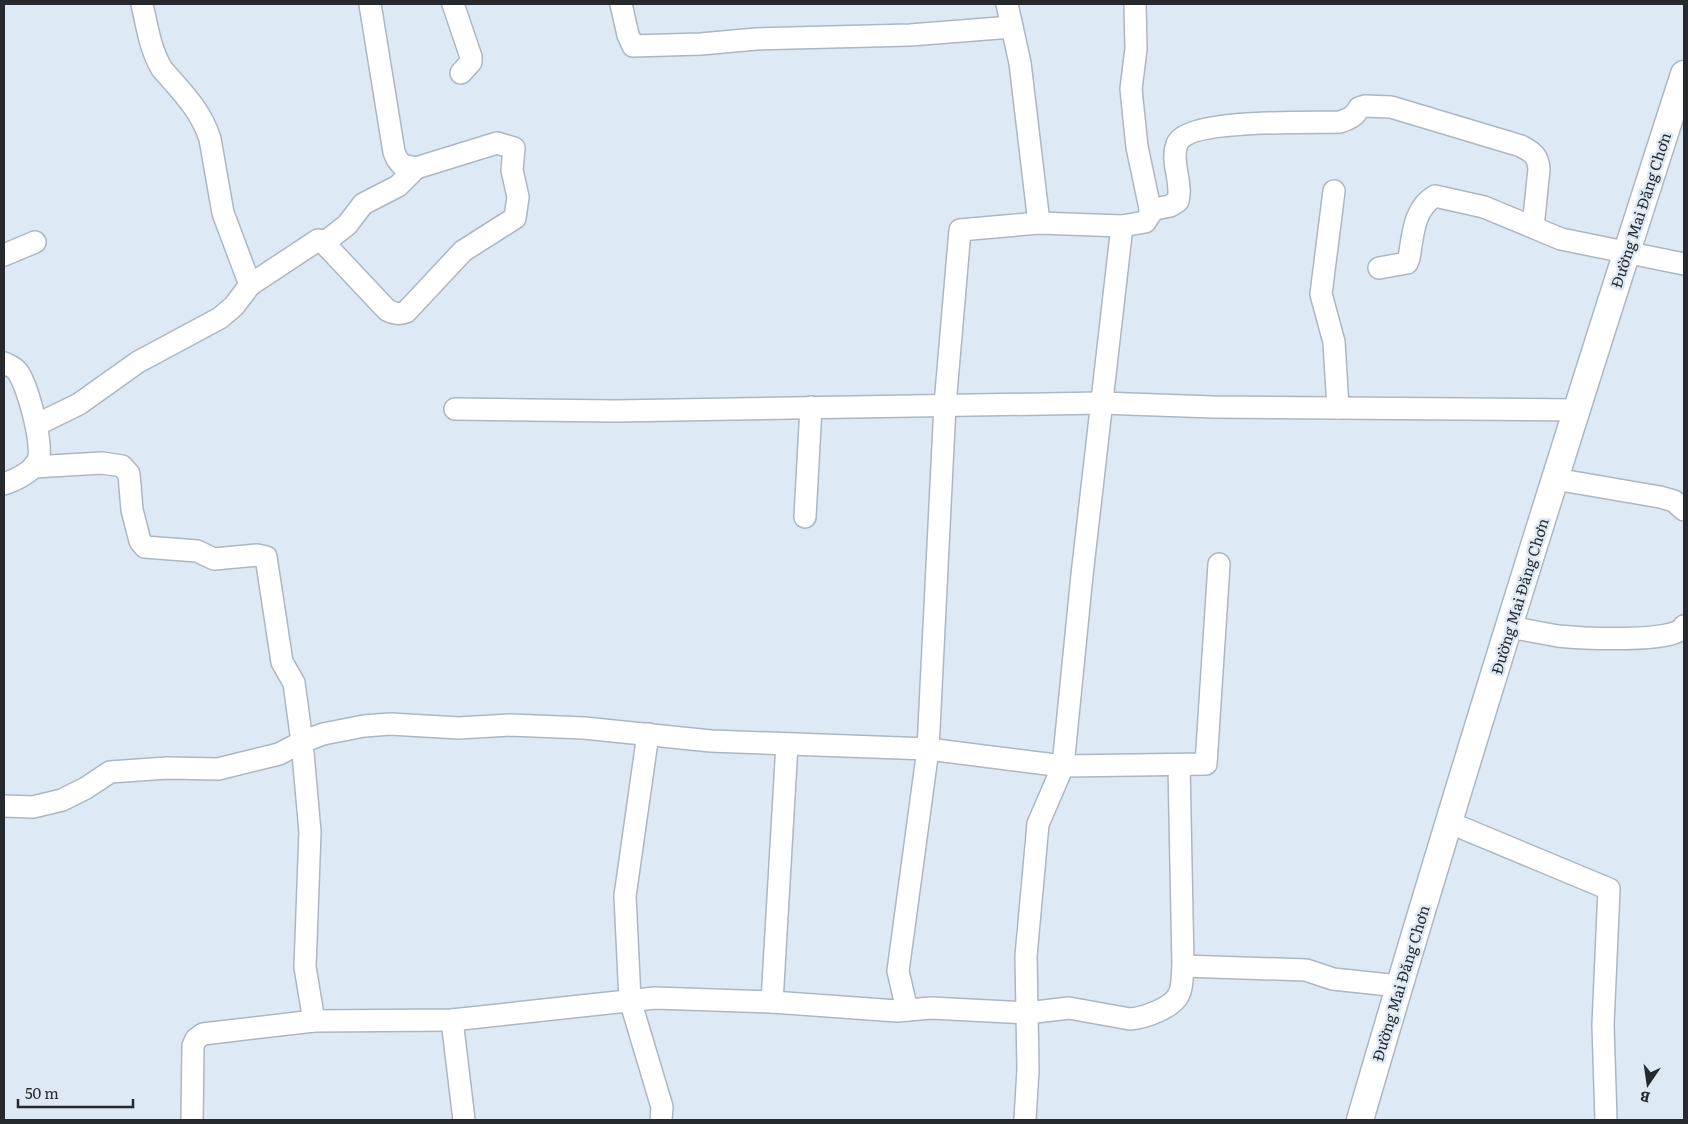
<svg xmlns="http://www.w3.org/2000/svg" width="1688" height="1124" viewBox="0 0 1688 1124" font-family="Literata,serif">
<rect width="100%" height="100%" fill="#dde9f4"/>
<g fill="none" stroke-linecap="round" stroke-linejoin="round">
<defs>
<g id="minor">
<path d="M453,4l18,53v5l-10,11"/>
<path d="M621,4l7,31 5,11 68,-2 55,-5 154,-4 102,-8"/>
<path d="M1007,4l13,59 19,160"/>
<path d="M1334,191l-13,103 13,48 4,66"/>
<path d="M1150,210l20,-4 8,-5c5,-18 -8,-39 -1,-57 11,-26 135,-21 163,-22 8,-3 15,-5 19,-14l6,-2 26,1 130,39c11,6 17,9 18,23l-6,58"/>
<path d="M325,242l22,-17 16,-21 35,-18 18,-18"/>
<path d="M4,255l31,-13"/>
<path d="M1379,268l28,-5 2,-5c4,-22 4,-49 26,-62l49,11 77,32 123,25"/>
<path d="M250,285l68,-45 4,1 65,69c6,3 11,5 19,2l57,-61 52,-33 3,-21 -6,-27 2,-22 -17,-5 -81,25 -14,-3 -5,-6 -3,-7 -24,-148"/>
<path d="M4,363c4,2 10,4 13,8 10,12 27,74 21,89 -5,12 -23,20 -34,24"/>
<path d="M455,409l161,2 485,-8 112,4 364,3"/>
<path d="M36,425l43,-21 59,-42 82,-44 14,-12 16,-21 -27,-72 -13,-74c-9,-29 -29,-48 -48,-70 -12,-20 -15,-43 -20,-65"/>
<path d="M33,467l69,-4 20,3 7,8 3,36 8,31 5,6 52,4 17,8 43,-4 9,2 16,105 12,21 8,59 8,90 -5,135 9,54"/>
<path d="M1555,479l105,18 14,4 10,9"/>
<path d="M805,517l6,-110"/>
<path d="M1509,627c16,3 33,6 49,9 20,2 120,8 126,-10"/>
<path d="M648,734l-23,162 5,104 32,107 -1,13"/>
<path d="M4,806l29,1 29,-7 24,-12 24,-16 57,-4 51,1 61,-15 23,-12 21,-8 41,-8 26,-2 69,4 51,-3 74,3 127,13 217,8 135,17 143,-2 13,-200"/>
<path d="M1448,822l161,67 -6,136 3,95"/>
<path d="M1183,966l123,4 27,9 66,7"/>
<path d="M772,1002l15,-258"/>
<path d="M907,1010l-9,-39 30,-222 17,-344 15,-175 79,-7 83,3 23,-4 6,-9 -14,-66 -6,-58 5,-40 -1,-45"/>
<path d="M452,1020l12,100"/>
<path d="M192,1120l1,-74 3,-7 7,-5 111,-13 138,-1 203,-22 117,4 125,9 34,-3 96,5 42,-5 61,11c14,-1 43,-11 49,-25 4,-8 3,-19 4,-28l-4,-201"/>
<path d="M1025,1120l3,-50 -2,-114 12,-132 25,-58 19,-191 40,-349"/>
</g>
<path id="major" d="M1360,1120c102,-350 212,-699 324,-1046"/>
</defs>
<use href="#minor" stroke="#acb7c2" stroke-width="24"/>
<use href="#major" stroke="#acb7c2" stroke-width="29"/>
<use href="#minor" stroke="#fff" stroke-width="21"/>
<use href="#major" stroke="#fff" stroke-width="26"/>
</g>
<g text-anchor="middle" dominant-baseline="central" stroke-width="5" stroke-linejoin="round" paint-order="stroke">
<g font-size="15" fill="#262a2e" stroke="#dde9f4">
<text transform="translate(1640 210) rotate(-72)">Đường Mai Đăng Chơn</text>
<text transform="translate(1519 596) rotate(-73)">Đường Mai Đăng Chơn</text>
<text transform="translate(1400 983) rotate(-73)">Đường Mai Đăng Chơn</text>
</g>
</g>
<rect width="1688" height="1124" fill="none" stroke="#262a2e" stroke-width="10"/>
<g transform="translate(1648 1084) rotate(193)" stroke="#dde9f4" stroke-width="4" paint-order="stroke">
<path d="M0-4L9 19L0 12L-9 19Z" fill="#262a2e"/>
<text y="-8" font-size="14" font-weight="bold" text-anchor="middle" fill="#262a2e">B</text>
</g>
<path d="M18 1099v8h115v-8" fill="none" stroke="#262a2e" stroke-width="2.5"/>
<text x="25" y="1099" font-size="15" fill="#262a2e" stroke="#dde9f4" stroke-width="4" paint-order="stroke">50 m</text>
</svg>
